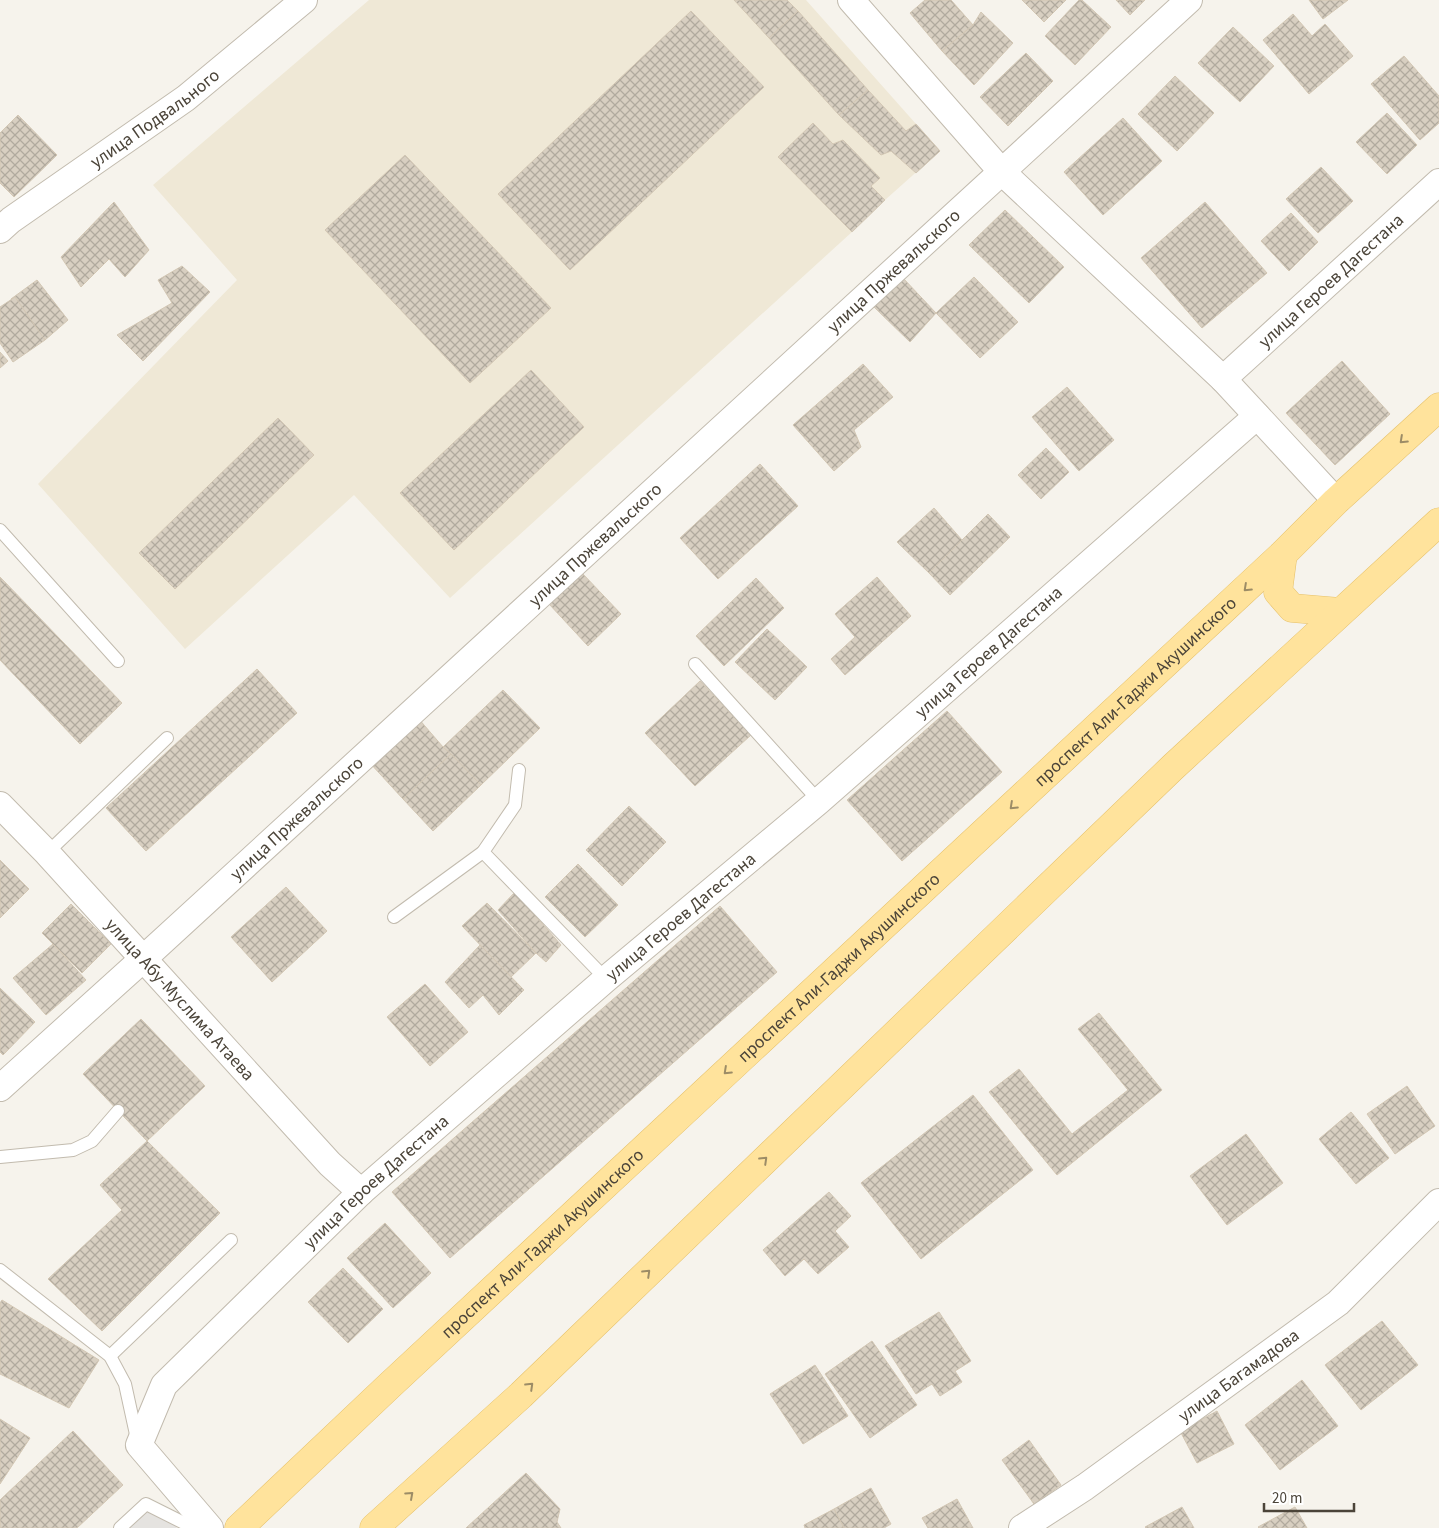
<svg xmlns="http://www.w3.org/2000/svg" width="1439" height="1528" viewBox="0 0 1439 1528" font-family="'Source Sans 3',sans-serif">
<defs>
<pattern id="building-cross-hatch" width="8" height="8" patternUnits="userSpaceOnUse" patternTransform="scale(1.25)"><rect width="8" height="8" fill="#d8cfc1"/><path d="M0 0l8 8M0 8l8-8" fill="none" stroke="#b1aa9e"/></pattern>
</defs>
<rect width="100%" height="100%" fill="#f6f3ec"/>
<path fill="#efe8d6" d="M369,0h437l134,151 -55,49 -33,32 -402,366 -96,-103 -169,154 -147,-165 199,-204 -84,-95z"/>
<path fill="#e5e3e0" d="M146,1504l36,18 -6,6h-56z"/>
<g fill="url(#building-cross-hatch)" stroke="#d3c7b4">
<path d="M734,0h53l11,11 -29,27z"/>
<path d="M925,0h26l22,25 -31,26 -32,-38z"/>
<path d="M1022,0h44l-22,22z"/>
<path d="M1079,0h3l29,27 -36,38 -30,-29z"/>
<path d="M1116,0h29l-15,15z"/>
<path d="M1309,0h39l-25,19z"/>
<path d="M691,11l73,76 -194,183 -72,-76z"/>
<path d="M798,11l70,79 -29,25 -70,-77z"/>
<path d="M981,12l32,31 -39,42 -32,-34 31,-26z"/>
<path d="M1293,14l19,22 13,-12 28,32 -44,38 -46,-54z"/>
<path d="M1233,27l41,39 -34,36 -42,-39z"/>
<path d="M1026,53l27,28 -45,45 -28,-29z"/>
<path d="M1404,56l35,40v27l-19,17 -49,-56z"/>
<path d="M1175,76l39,37 -37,38 -39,-37z"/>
<path d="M868,90l38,41 10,-7 24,27 -24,22 -25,-22 -10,4 -42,-40z"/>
<path d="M1387,113l30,32 -30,29 -31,-32z"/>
<path d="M18,115l39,40 -43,42 -14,-14v-50z"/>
<path d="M1123,118l39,43 -59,54 -39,-43z"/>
<path d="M813,123l20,21 10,-4 37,38 -9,8 14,14 -33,32 -74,-75z"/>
<path d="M405,155l146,153 -81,75 -145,-153z"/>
<path d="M1321,167l32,34 -35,32 -32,-34z"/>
<path d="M114,202l35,48 -24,27 -16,-18 -28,28 -20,-30z"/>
<path d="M1205,202l62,71 -65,55 -61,-70z"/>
<path d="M1005,210l59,57 -35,36 -60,-58z"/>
<path d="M1291,213l27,29 -29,29 -28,-30z"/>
<path d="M182,266l28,26 -67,69 -26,-26 55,-32 -14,-23z"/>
<path d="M974,277l44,45 -38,36 -44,-45z"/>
<path d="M903,278l33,35 -26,29 -36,-35z"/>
<path d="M37,280l31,40 -23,20 -34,-41z"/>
<path d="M15,297l30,43 -32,22 -13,-19v-36z"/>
<path d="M0,352l8,9 -8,7z"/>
<path d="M1342,361l48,53 -55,51 -49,-52z"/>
<path d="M863,364l30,33 -39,33 7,17 -27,24 -41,-46z"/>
<path d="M531,370l53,57 -130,123 -54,-57z"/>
<path d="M1067,387l47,53 -35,31 -47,-54z"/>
<path d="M278,418l36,37 -139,134 -36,-36z"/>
<path d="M1046,448l23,24 -28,27 -23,-24z"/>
<path d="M760,464l38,42 -80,73 -38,-41z"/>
<path d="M934,508l28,32 -33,33 -32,-31z"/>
<path d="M988,514l22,23 -60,58 -21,-22z"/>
<path d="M582,573l39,41 -33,32 -39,-42z"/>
<path d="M0,577l122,126 -42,41 -80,-84z"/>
<path d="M877,577l34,39 -66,59 -14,-16 24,-22 -20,-23z"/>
<path d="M756,578l28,30 -60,58 -28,-30z"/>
<path d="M767,629l40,38 -32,33 -40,-38z"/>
<path d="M257,669l40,44 -151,138 -40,-43z"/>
<path d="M700,681l51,54 -56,51 -50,-53z"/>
<path d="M503,690l37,38 -59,57 -38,-38z"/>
<path d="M947,711l55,61 -100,89 -55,-61z"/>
<path d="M418,718l25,29 8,7 -48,45 -34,-37z"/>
<path d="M451,754l30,31 -48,46 -30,-32z"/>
<path d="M629,806l37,36 -44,44 -36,-36z"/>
<path d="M0,860l29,29 -29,29z"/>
<path d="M578,864l40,41 -33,32 -40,-40z"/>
<path d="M286,887l41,44 -55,51 -41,-45z"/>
<path d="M515,892l46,53 -15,17 -10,-9 -38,-43z"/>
<path d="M487,903l49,50 -25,24 -49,-51z"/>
<path d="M71,904l40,40 -29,29 -40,-40z"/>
<path d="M720,906l57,66 -327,286 -58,-66z"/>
<path d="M53,944l33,36 -40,35 -33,-37z"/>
<path d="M480,945l44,45 -25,25 -16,-20 -14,13 -24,-26z"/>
<path d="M425,984l43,48 -38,34 -43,-49z"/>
<path d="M0,988l35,34 -32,33 -3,-3z"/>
<path d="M1099,1013l63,77 -105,85 -68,-83 30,-23 53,65 56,-44 -50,-61z"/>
<path d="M141,1019l64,67 -58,55 -64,-67z"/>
<path d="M1407,1086l28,40 -40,28 -28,-40z"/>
<path d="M973,1095l60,75 -112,89 -60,-76z"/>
<path d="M1351,1112l38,46 -33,26 -37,-45z"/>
<path d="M1246,1134l37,49 -56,42 -37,-49z"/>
<path d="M147,1141l73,72 -118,118 -54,-52 74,-69 -22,-25z"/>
<path d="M829,1192l22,24 -16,15 14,16 -31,27 -14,-15 -19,17 -22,-26z"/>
<path d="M385,1223l46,50 -38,35 -46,-50z"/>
<path d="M343,1268l40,41 -35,34 -40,-41z"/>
<path d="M2,1300l97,60 -30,48 -69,-34v-71z"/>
<path d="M939,1312l32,49 -16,10 7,11 -22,14 -8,-12 -16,10 -31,-48z"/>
<path d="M1382,1321l36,44 -57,45 -36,-45z"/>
<path d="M872,1341l45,64 -47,33 -45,-64z"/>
<path d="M815,1365l33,51 -45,28 -33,-50z"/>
<path d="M1302,1380l36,46 -58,44 -35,-45z"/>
<path d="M1217,1411l17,33 -37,19 -17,-32z"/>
<path d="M0,1419l30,19 -30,46z"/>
<path d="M73,1431l50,54 -46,43h-77v-28z"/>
<path d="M1029,1440l32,45 -27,19 -32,-44z"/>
<path d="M526,1473l34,36 -3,13 4,6h-95z"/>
<path d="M871,1488l20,36 -7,4h-40l-10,-19z"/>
<path d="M957,1499l16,29h-45l-6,-10z"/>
<path d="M1182,1507l12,21h-48l-1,-1z"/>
<path d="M1295,1507l12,21h-48l-1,-1z"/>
<path d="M834,1509l10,19h-39l-1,-3z"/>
</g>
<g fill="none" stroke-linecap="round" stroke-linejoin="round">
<defs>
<g id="service">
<path d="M0,530l118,131"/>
<path d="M695,664l124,137"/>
<path d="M519,770l-4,35 -32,47 123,127"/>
<path d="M47,853l120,-115"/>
<path d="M394,917l89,-65"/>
<path d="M0,1157l73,-7 19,-9 26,-30"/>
<path d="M0,1270l110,86 15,28 12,55"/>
<path d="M110,1356l121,-116"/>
<path d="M120,1528l26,-24 48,24"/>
</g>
<g id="minor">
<path d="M851,0l151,172 221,207 113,122"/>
<path id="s1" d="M0,230l11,-10 175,-122 118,-98"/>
<path id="s2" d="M1223,379l216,-197"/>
<path id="s3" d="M0,805l47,48 283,311 31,28"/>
<path id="s4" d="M0,1088l143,-129 1046,-959"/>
<path id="s5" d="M210,1528l-71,-83 25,-60 197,-193 245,-213 213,-178 438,-385"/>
<path id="s6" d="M1022,1528l63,-41 253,-184 101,-101"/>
</g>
<g id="primary">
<path d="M1283,554l-5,38 14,16 48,4"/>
<path id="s7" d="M239,1528l150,-142 894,-832 53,-53 103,-94"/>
<path d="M374,1528l147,-133 652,-628 266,-245"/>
</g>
</defs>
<use href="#service" stroke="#c2bbae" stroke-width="14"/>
<use href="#minor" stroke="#c2bbae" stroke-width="28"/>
<use href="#primary" stroke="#e6c16a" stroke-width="29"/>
<use href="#service" stroke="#fff" stroke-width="12"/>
<use href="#minor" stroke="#fff" stroke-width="26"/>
<use href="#primary" stroke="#ffe39c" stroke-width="28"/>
</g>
<defs><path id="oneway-chevron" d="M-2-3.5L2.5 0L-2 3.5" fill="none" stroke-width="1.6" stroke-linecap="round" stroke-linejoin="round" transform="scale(1.25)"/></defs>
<g stroke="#9c8c66">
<use href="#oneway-chevron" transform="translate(1403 440) rotate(137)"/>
<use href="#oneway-chevron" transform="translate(1247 588) rotate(137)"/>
<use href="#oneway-chevron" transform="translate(1013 806) rotate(137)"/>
<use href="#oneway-chevron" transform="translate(727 1071) rotate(137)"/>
<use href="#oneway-chevron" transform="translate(764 1160) rotate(-44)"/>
<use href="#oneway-chevron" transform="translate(647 1273) rotate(-44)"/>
<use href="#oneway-chevron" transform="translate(530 1386) rotate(-44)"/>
<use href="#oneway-chevron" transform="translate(410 1495) rotate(-42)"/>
</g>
<g text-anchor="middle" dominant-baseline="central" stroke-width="4" stroke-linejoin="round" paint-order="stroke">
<g font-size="18" fill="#4b4439" stroke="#fff">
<text stroke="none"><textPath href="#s1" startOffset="191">улица Подвального</textPath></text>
<text stroke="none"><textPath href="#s4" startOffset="1211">улица Пржевальского</textPath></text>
<text stroke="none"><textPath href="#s2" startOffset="146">улица Героев Дагестана</textPath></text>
<text stroke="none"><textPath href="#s4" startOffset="806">улица Пржевальского</textPath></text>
<text stroke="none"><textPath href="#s5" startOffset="1278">улица Героев Дагестана</textPath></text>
<text stroke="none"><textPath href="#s7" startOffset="1226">проспект Али-Гаджи Акушинского</textPath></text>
<text stroke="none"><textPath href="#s4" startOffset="401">улица Пржевальского</textPath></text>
<text stroke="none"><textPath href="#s5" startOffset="872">улица Героев Дагестана</textPath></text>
<text stroke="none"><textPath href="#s7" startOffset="821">проспект Али-Гаджи Акушинского</textPath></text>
<text stroke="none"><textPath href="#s3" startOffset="265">улица Абу-Муслима Атаева</textPath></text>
<text stroke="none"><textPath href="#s5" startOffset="468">улица Героев Дагестана</textPath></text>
<text stroke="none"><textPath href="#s7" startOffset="416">проспект Али-Гаджи Акушинского</textPath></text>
<text stroke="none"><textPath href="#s6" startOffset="265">улица Багамадова</textPath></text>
</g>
</g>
<path d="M1264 1503v8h90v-8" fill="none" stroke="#4b4439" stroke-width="2.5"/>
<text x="1272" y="1503" font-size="15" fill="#4b4439" stroke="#ffffff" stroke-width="4" paint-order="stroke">20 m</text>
</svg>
